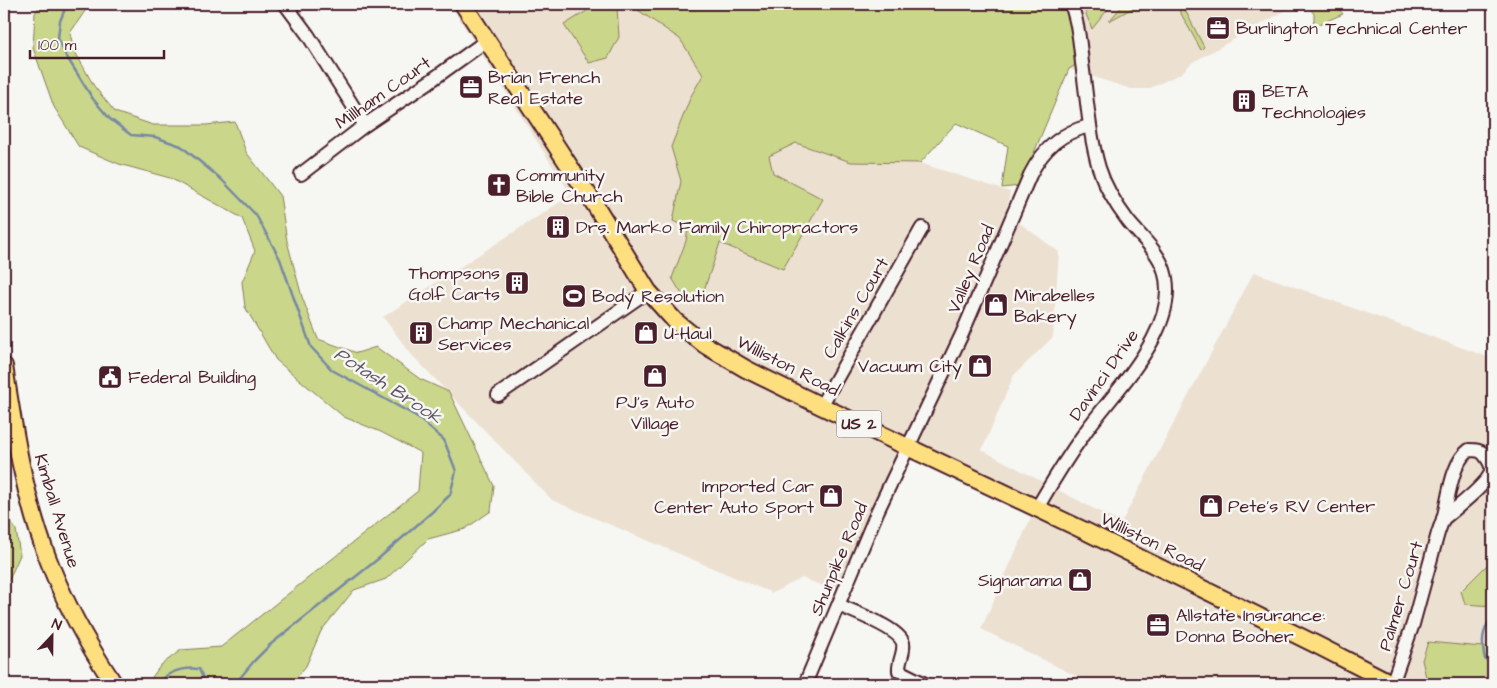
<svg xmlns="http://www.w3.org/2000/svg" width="1497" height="688" viewBox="0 0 1497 688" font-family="'Architects Daughter',sans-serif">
<rect width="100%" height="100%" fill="#f6f6f2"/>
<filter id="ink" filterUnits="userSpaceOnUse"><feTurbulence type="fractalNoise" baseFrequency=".02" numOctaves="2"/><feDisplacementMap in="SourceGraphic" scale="10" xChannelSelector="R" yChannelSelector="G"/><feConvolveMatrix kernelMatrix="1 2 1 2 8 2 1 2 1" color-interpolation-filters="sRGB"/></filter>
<g filter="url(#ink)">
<g fill="#ece0d1">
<path d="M450,4h241l229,159 90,29 -4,21 53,39 -6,85 -39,38 -32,75 139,73 133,-251 239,87v325h-401l-111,-55 51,-114 -124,-59 -60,139 -46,-17 -30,15 -220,-93 -141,-146 -28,-37 188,-122z"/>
<path d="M1025,4h285l-16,2 -101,56 -13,12 -32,15h-17l-62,-20z"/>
</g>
<g fill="#cad78a" stroke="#8a7b5a">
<path d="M41,4h45l-1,7 -15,22 4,17 20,36 21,26 38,13h53l29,-3 11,30 34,44 7,45 15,56 16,42 39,14 19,-6 44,32 29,13 45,94 -3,25 -26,18 -37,10 -42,40 -32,11 -33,41 -15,35 -15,18h-144l14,-19 20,-15 40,-3 197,-156 3,-38 -40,-21 -37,-15 -68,-57 -31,-53 -3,-25 13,-31 -13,-33 -72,-40 -51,-14 -40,-17 -25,-40 -21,-59 2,-35z"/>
<path d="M598,4h21l-2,3 2,30 -11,21 -19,5 -25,-38z"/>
<path d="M629,4h436l7,21 5,39 -8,5 -49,117 -18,2 6,-42 -52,-23 -36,40 -69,-1 -55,-19 -27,13 4,17 50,26 -40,70 -63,-26 -20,59 -17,-6 -11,-18 14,-37 2,-13 -15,-7 8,-40 -10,-34 20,-51 12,-21 -23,-36z"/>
<path d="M1082,4h30l-20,25z"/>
<path d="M1124,4h16l-31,17z"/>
<path d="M1297,4h41l-1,3 6,7 -33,14 4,-7v-7l-4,-6z"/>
<path d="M1184,8l20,39 -3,3 -22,-40z"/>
<path d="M4,511l12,19 4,25 -12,27 -4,5z"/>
<path d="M1493,559v47l-28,-2 -4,-13z"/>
<path d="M1428,642l65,6v36h-57l-10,-7 -4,-17z"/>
</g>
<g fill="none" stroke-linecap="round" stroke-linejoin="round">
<g stroke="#7888a5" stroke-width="2.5">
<path d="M67,4l-7,17 -2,17 7,16 28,45 17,20 21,16 24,2 26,9 40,33 35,36 24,44 31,88 21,23 84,46 28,24 12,31 -6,24 -18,17 -54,47 -107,85 -17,17 -19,23"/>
<path d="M1493,616c-11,14 -12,26 -8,43l8,6"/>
<path d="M156,684c12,-12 27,-17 43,-15l4,9 -6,6"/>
</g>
<defs>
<g id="minor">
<path d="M285,4l23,31 57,90"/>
<path d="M301,174l64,-49 64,-43 57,-41"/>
<path d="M498,395l150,-104"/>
<path d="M821,406l101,-178"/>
<path d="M1469,450c7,0 13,0 17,7 3,4 6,9 5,14 -2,12 -37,39 -48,48 6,-21 8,-56 26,-69z"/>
<path d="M1037,508c15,-26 31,-52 49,-77 30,-42 96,-104 78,-161 -6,-19 -24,-34 -36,-49 -12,-16 -23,-34 -29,-53 -10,-34 -12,-70 -17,-105 -2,-20 -4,-40 -11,-59"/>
<path d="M839,605c14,7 60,23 64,38 2,10 -5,18 -4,28l26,13"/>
<path d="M805,684l73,-174 84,-176 68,-159c13,-26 31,-43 60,-49"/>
<path d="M1392,684l21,-60 25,-91 5,-14"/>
</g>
<g id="major">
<path d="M463,4l134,204 51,83 27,30 30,24 41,24 75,37 264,125 232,114 76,39"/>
<path d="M4,366c10,65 20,131 44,193 17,45 40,86 66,125"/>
</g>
</defs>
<use href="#minor" stroke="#4a1f2b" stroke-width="16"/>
<use href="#major" stroke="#4a1f2b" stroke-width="20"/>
<use href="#minor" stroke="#f6f6f2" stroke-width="12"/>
<use href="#major" stroke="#fedf80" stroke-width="16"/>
</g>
</g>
<defs>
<symbol id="office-square" viewBox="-11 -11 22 22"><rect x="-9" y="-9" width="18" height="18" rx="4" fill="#4a1f2b" stroke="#f6f6f2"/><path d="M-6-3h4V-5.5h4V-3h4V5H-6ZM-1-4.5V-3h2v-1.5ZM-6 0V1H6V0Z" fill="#fff"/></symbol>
<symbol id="building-square" viewBox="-11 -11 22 22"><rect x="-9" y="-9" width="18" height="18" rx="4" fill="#4a1f2b" stroke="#f6f6f2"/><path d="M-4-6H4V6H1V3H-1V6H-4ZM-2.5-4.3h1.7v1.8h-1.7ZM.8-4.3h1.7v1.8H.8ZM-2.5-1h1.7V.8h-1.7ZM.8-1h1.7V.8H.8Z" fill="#fff"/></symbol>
<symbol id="church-square" viewBox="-11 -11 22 22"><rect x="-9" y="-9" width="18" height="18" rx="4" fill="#4a1f2b" stroke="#f6f6f2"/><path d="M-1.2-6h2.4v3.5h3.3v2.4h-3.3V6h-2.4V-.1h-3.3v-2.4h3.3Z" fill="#fff"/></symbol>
<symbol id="stadium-square" viewBox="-11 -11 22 22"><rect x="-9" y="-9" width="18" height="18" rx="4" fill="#4a1f2b" stroke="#f6f6f2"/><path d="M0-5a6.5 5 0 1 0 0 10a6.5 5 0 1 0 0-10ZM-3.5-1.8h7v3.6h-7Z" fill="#fff"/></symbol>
<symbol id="shop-square" viewBox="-11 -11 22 22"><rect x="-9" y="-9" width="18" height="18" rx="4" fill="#4a1f2b" stroke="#f6f6f2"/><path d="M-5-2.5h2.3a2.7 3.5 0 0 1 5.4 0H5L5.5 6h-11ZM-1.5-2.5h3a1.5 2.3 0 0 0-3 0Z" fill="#fff"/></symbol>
<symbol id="civic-square" viewBox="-11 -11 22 22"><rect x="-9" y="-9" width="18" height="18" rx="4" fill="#4a1f2b" stroke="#f6f6f2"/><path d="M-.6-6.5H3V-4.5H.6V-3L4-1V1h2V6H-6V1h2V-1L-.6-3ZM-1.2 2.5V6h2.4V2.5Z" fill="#fff"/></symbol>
</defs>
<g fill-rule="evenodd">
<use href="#office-square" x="1204" y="14" width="28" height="28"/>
<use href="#office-square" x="457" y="73" width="28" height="28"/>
<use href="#building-square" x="1230" y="87" width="28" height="28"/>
<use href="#church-square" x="485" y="171" width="28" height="28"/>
<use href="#building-square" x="544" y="213" width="28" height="28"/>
<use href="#building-square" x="503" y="269" width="28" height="28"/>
<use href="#stadium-square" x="560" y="282" width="28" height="28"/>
<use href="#shop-square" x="982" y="291" width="28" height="28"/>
<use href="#building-square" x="407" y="319" width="28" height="28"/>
<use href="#shop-square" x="632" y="319" width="28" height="28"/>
<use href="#shop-square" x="966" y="352" width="28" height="28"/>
<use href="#shop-square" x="641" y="362" width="28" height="28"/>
<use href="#civic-square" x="96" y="363" width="28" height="28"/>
<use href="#shop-square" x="817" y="482" width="28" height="28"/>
<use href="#shop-square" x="1197" y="492" width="28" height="28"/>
<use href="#shop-square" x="1066" y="566" width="28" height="28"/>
<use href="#office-square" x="1144" y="611" width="28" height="28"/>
</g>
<g text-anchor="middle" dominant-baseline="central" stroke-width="5" stroke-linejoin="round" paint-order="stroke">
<rect fill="#f6f6f2" stroke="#7e6067" stroke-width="1" x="836.5" y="410.5" width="45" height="27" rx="4"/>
<g font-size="16" font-weight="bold" fill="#4a1f2b">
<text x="859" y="424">US 2</text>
</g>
<g font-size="18" fill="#4a1f2b" stroke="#f6f6f2" text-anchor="start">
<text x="1236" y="28">Burlington Technical Center</text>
<text x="488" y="77">Brian French<tspan x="488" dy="21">Real Estate</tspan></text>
<text x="1262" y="91">BETA<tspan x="1262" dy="21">Technologies</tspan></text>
<text x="516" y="175">Community<tspan x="516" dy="21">Bible Church</tspan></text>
<text x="576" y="227">Drs. Marko Family Chiropractors</text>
<text x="500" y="273" text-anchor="end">Thompsons<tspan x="500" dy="21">Golf Carts</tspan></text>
<text x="1014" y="295">Mirabelles<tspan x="1014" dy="21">Bakery</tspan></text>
<text x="592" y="296">Body Resolution</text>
<text x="438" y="323">Champ Mechanical<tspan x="438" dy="21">Services</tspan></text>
<text x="664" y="333">U-Haul</text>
<text x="962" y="366" text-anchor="end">Vacuum City</text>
<text x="128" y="377">Federal Building</text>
<text x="655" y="402" text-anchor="middle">PJ's Auto<tspan x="655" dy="21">Village</tspan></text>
<text x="814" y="486" text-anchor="end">Imported Car<tspan x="814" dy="21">Center Auto Sport</tspan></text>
<text x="1228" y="506">Pete's RV Center</text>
<text x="1062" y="580" text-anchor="end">Signarama</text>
<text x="1176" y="615">Allstate Insurance:<tspan x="1176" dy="21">Donna Booher</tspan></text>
</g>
<g font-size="18" fill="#4a1f2b" stroke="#f6f6f2">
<text transform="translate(383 93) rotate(-35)">Millham Court</text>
<text transform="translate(971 269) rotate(-67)">Valley Road</text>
<text transform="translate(856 308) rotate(-60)">Calkins Court</text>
<text transform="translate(788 366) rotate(27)">Williston Road</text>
<text transform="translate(1104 375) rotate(-55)">Davinci Drive</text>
<text transform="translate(57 511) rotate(73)">Kimball Avenue</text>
<text transform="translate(1152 542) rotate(26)">Williston Road</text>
<text transform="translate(839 559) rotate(-67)">Shunpike Road</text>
<text transform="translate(1401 596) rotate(-73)">Palmer Court</text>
</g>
<g font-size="19" font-style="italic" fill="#615468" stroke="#f6f6f2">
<text transform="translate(388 386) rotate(33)">Potash Brook</text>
</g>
</g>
<rect width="1497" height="688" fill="none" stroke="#f6f6f2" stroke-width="20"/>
<rect x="10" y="10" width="1477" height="668" fill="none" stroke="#4a1f2b" stroke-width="2" filter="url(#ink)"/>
<g transform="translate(52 636) rotate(22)" stroke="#f6f6f2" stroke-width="4" paint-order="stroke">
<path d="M0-4L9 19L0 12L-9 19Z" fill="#4a1f2b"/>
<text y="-8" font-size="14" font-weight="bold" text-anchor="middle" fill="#4a1f2b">N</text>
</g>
<path d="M30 50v8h134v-8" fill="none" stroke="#4a1f2b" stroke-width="2.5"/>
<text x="38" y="50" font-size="15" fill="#4a1f2b" stroke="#f6f6f2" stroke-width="4" paint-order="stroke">100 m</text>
</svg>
